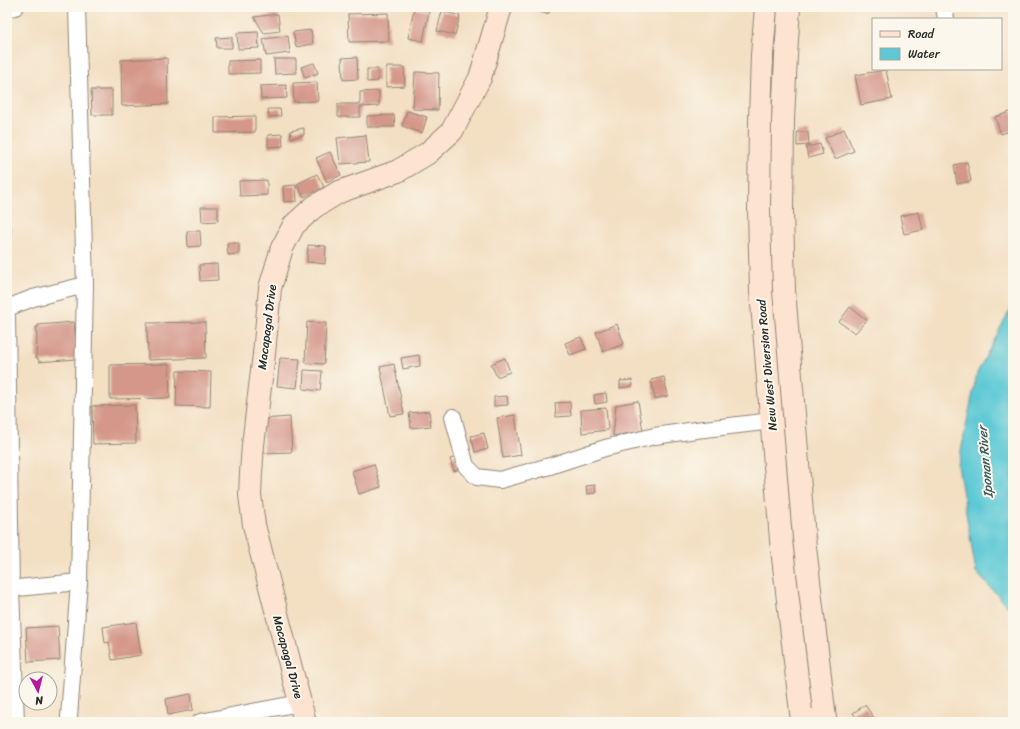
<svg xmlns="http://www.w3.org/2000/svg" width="1020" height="729" viewBox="0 0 1020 729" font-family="Sriracha,sans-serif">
<rect width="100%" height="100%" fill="#fbf7ec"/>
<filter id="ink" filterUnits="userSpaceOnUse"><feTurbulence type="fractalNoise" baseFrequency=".025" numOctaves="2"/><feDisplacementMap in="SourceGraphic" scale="8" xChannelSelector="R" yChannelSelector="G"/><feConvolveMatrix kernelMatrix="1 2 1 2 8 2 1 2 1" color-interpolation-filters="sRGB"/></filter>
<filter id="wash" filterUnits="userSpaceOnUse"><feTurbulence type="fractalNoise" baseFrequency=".012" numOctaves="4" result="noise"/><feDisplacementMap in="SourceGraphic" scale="16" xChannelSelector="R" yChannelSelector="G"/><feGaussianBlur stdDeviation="0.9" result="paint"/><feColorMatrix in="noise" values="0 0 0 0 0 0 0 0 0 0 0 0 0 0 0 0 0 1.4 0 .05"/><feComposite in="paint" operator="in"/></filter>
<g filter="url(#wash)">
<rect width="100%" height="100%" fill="#f3dfc2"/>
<path fill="#5dc9d5" stroke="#447a80" d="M1013,304v308l-37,-40 -18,-107 19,-92z"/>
<g id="blocks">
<g fill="#d49789">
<path d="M523,7h27l-2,7z"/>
<path d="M414,9l15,2 -6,30 -15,-3z"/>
<path d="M442,11l18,5 -5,19 -18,-4z"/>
<path d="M388,13l1,28 -40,1 -1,-28z"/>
<path d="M278,14l2,17 -16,2 -10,-16z"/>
<path d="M311,30l2,14 -17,3 -3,-15z"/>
<path d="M258,32l1,16 -21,1 -1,-16z"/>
<path d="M288,36l2,17 -24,3 -3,-17z"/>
<path d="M232,37v11h-15l-1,-10z"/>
<path d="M357,57l1,22 -15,1 -1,-22z"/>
<path d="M167,58l1,46 -46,2 -1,-46z"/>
<path d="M274,59h22v14l-21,1z"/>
<path d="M260,60v13l-32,1v-13z"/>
<path d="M314,63l4,10 -13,5 -4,-11z"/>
<path d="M386,67h18l1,19 -19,1z"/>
<path d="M367,69h11v12l-11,1z"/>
<path d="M886,70l6,29 -31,6 -6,-30z"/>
<path d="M415,72l24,1 -1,37 -25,-1z"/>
<path d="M317,82l1,19 -24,1 -1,-19z"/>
<path d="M286,85l1,13 -26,1 -1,-13z"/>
<path d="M91,90h21v25h-20z"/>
<path d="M379,91v15l-19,1v10h-22v-13h22v-12z"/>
<path d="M268,109h12l1,7 -12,1z"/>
<path d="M407,111l20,6 -5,16 -20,-7z"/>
<path d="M1013,111v19l-12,4 -6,-17z"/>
<path d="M394,115l1,12h-28v-11z"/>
<path d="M255,116v16l-40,1v-16z"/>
<path d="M304,128v7l-13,3 -1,-7z"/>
<path d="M844,129l10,22 -19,8 -10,-21z"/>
<path d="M797,132h11l1,13 -12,1z"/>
<path d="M282,134l1,12 -15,1v-12z"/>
<path d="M366,135l3,27 -29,2 -3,-26z"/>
<path d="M820,144l3,10 -15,4 -2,-11z"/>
<path d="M330,152l11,23 -14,7 -11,-24z"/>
<path d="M967,162l4,19 -14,3 -3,-19z"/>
<path d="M317,174l7,13 -20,10 -7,-13z"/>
<path d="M267,180v15l-27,1 -1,-15z"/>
<path d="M296,185l1,16 -13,1 -1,-16z"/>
<path d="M201,207h17v14l-16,1z"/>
<path d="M919,212l4,18 -19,4 -4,-18z"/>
<path d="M7,228h4l-3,25h-1z"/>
<path d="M187,231h13l1,15 -13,1z"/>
<path d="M227,243h12v11l-11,1z"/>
<path d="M308,245l18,1 -1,18 -18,-2z"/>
<path d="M217,264l1,16 -18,1 -1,-16z"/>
<path d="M850,307l17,13 -12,13 -16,-11z"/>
<path d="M74,322l3,36 -1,1 -37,3 -1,-4h-2l1,-21 -1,-10h2v-2z"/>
<path d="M205,322l1,36 -58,2 -1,-37z"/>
<path d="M307,322l19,1 -2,41 -19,-1z"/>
<path d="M617,324l7,20 -21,8 -7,-20z"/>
<path d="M581,337l5,12 -16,6 -5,-12z"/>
<path d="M419,355l1,11 -17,3 -2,-11z"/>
<path d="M280,358l20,1 -3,29 -20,-2z"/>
<path d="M505,358l5,14 -13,5 -6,-13z"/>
<path d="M169,364l1,34 -60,1v-34z"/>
<path d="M394,364l10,50 -14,2 -10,-49z"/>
<path d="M304,370l18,1 -2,20 -17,-2z"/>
<path d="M177,371l34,1 -1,35 -34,-1z"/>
<path d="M664,377l4,19 -13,3 -4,-19z"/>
<path d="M632,380l1,6 -13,2v-7z"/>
<path d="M606,393l1,9 -12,2 -1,-9z"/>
<path d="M507,396l1,9 -14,1v-9z"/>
<path d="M638,401l5,30 -30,5 3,-31z"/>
<path d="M570,402l1,14 -15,1 -1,-14z"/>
<path d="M135,405l1,38 -43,1 -1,-38z"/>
<path d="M606,408l2,22 -26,3 -1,-23z"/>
<path d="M429,411l2,15 -20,2 -2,-15z"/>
<path d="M515,415l6,40 -18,3 -6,-40z"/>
<path d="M290,417l2,35 -28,1 -2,-34z"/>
<path d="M484,433l4,16 -13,3 -4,-16z"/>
<path d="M456,457l4,12 -6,2 -4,-12z"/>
<path d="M374,464l7,23 -22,7 -7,-23z"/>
<path d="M595,485l1,8 -9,1 -1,-8z"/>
<path d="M136,622l5,33 -29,5 -3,-18 -4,1 -2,-16z"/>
<path d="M58,626l2,34 -32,2 -2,-34z"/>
<path d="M191,694l2,16 -25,5 -2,-16z"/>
<path d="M865,705l12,17h-17l-7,-9z"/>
</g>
</g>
</g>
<g filter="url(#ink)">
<use href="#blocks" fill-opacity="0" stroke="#8f8576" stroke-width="1"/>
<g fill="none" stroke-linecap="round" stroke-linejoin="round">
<defs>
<g id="street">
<path d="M7,7l3,1 5,-1"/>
<path d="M944,7l2,12"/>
<path d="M7,308l26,-10 52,-13"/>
<path d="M7,316l4,273 5,133"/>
<path d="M453,417l13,49 11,11 23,3 50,-14 55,-18 50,-12 41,-6 76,-9"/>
<path d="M7,589l72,-7"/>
<path d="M70,722l-1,-5 10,-135 6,-297 -8,-278"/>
<path d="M200,722l100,-19"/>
</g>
<g id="secondary">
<path d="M766,7l-4,48 -2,65 -1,91 2,80 20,249 21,181 23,-2 -21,-181 -20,-248 -2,-79 1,-91 3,-64 3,-49"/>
<path d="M305,722l-51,-197 -4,-30 1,-22 2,-28 11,-91 6,-66 12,-40 12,-23 20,-18 25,-15 59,-21 30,-18 24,-22 28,-53 21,-71"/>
</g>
</defs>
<use href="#street" stroke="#8f8576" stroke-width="18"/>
<use href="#secondary" stroke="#8f8576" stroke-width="24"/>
<use href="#street" stroke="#fff" stroke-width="16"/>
<use href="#secondary" stroke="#fde4d1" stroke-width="22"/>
</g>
</g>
<g text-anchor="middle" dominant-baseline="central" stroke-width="4" stroke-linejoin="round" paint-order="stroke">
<g font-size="12" fill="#2b2b2b" stroke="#fbf7ec">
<text transform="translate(267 327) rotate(-83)">Macapagal Drive</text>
<text transform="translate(767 365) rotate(-95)">New West Diversion Road</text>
<text transform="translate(288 657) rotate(75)">Macapagal Drive</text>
</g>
<g font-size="13" font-style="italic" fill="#3a5a5e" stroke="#fbf7ec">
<text transform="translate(985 462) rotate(-95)">Iponan River</text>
</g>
</g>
<rect width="1020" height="729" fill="none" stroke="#fbf7ec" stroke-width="24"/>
<rect x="872" y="18" width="130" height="52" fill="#fbf7ec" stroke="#a8a59f"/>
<rect x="880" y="31" width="20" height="6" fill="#fde4d1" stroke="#a8a59f"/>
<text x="908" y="38" font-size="12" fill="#2b2b2b">Road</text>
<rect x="880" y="48" width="20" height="12" fill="#5dc9d5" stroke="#a8a59f"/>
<text x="908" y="58" font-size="12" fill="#2b2b2b">Water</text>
<g transform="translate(38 691) rotate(173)"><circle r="19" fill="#fbf7ec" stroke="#a8a59f"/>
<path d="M0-3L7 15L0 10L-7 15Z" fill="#b5179e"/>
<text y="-6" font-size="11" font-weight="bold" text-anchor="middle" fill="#2b2b2b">N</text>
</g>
</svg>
